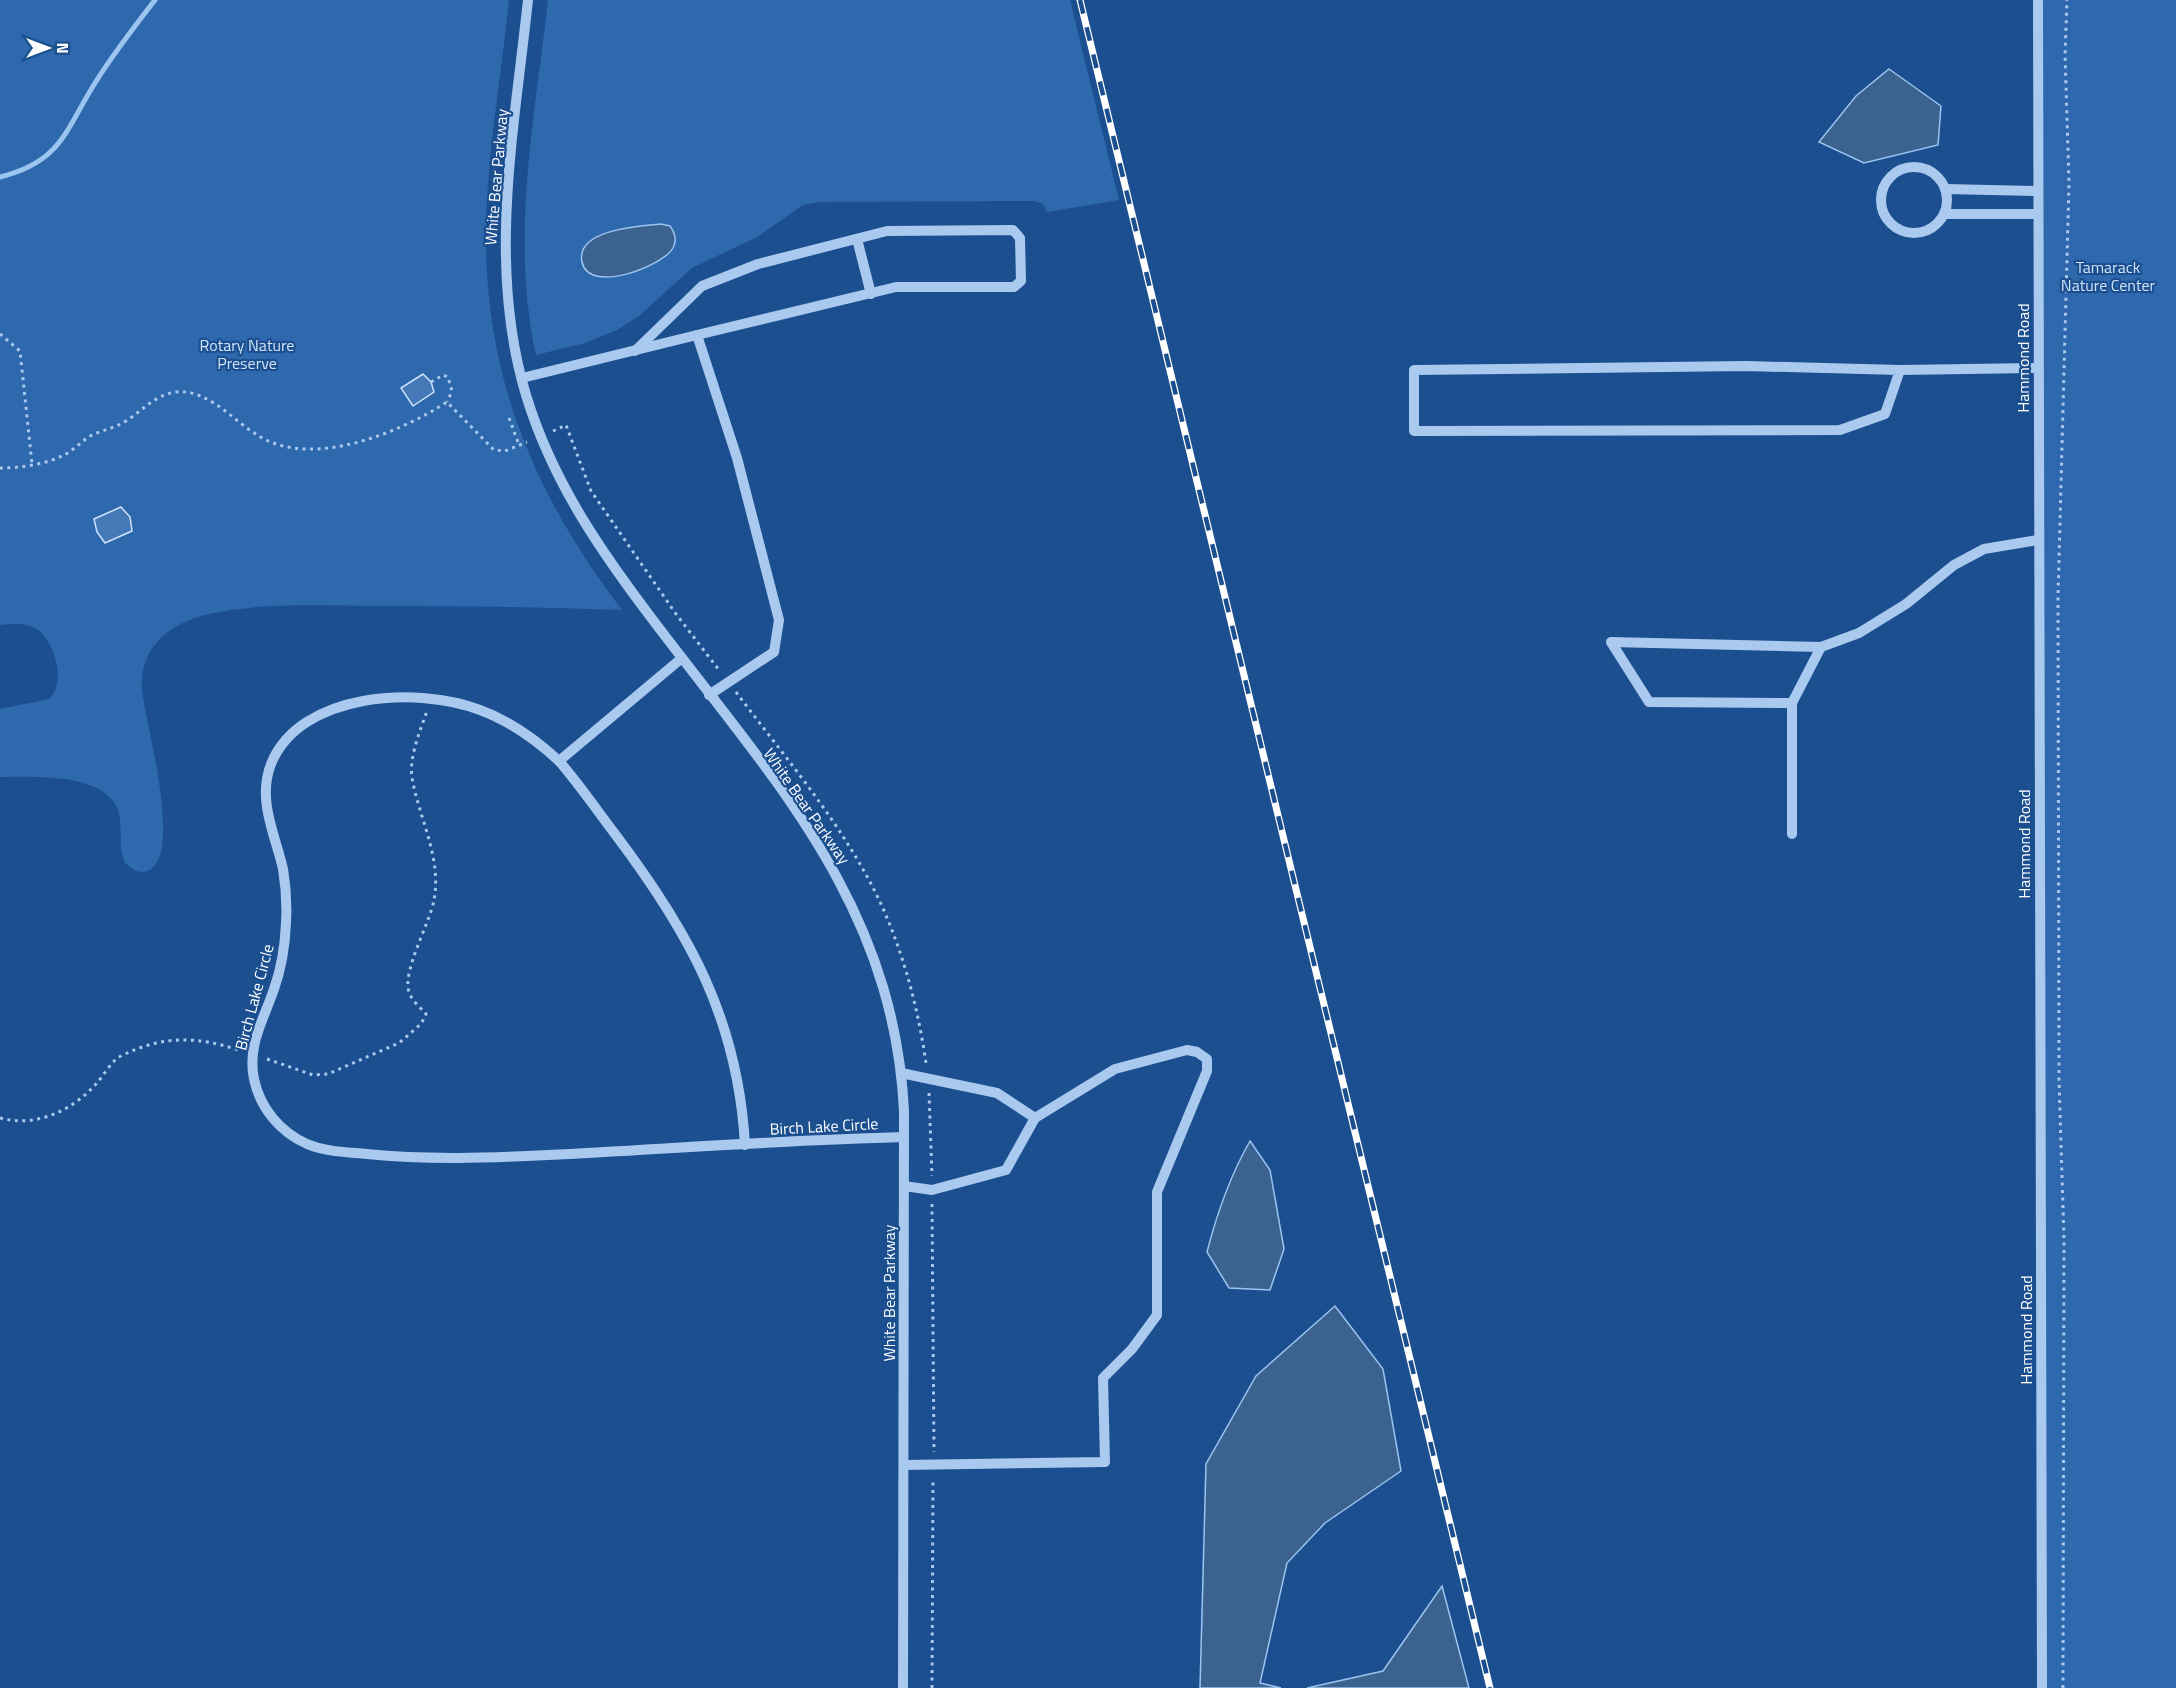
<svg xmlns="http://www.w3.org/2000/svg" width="2176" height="1688" viewBox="0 0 2176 1688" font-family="'Titillium Web',sans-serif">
<rect width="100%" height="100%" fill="#1b4f8f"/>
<g fill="#2e69ad" fill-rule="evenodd">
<path d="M0,0h509c-8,79 -23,160 -23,239 0,143 51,259 136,371 -82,-3 -163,-4 -245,-4 -55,0 -114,-4 -168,8 -19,4 -39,13 -52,28 -11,13 -16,28 -15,46 2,30 43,170 5,183 -10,4 -18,-4 -23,-10 -6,-17 -1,-35 -6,-51 -14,-38 -86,-33 -118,-33v-68l49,-10c18,-16 6,-56 -11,-69 -11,-8 -26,-6 -38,-5z"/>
<path d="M548,0h522l49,200 -72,12 -4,-8 -9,-3 -213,1 -18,3 -46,32 -65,31 -53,48 -22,14 -32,13 -49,12c-26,-117 -1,-238 12,-355zM655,225l20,10c2,24 -36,34 -55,41l-38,-22c10,-27 48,-26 73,-29z"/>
<path d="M2038,0h138v1688h-134z"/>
</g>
<g fill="#3c6290" stroke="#9cc4f0" stroke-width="1.5">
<path d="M1889,69l52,37 -3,39 -74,18 -45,-21 37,-46z"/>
<path d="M661,224l9,2c5,6 7,15 3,22 -10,18 -84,47 -91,14 -7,-33 59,-36 79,-38z"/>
<path d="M1250,1141l20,29 14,79 -14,41 -41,-2 -22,-36c10,-39 23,-76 43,-111z"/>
<path d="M1335,1306l48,63 18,102 -76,52 -38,40 -27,120 21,5h-81l6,-224 50,-88z"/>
<path d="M1442,1586l27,102h-162l76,-17z"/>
</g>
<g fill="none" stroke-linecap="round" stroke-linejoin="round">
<path stroke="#9cc4f0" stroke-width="5" d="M0,177c61,-15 65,-46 95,-94 18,-29 39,-56 60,-83"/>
</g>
<g fill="#4478b7" stroke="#cfe3fa" stroke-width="1.5">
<path d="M423,374l8,8 3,10 -21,14 -12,-18z"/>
<path d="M121,507l9,10 2,14 -27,12 -8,-11 -3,-13z"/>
</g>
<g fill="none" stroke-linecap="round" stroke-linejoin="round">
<g stroke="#a9c9ee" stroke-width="3" stroke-dasharray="3 4.5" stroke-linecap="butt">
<path d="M0,334l20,17 12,113"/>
<path d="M431,382l12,-7 5,2 4,14 -5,11"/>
<path d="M509,418l10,27"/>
<path d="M553,431l13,-6 25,66 85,123 43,56"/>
<path d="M0,468c21,0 48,-4 66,-14 10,-6 17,-14 26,-19 11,-5 23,-7 34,-14 17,-11 29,-26 50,-29 33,-3 57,29 83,44 53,33 140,-3 188,-34l47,48 11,1 22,-9"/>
<path d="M736,692c51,68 109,135 145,212 23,51 37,104 45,159"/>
<path d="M267,1059l46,16 15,-1 71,-31 22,-19 5,-10c-6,-7 -14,-13 -17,-22 -7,-21 21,-69 25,-92 8,-42 -15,-82 -22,-122 -3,-21 8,-47 15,-67"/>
<path d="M929,1093l3,83"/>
<path d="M0,1118c37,10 73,-8 97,-35 7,-8 15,-23 24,-27 42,-21 77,-20 120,-5"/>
<path d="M932,1204l2,248"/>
<path d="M932,1688l1,-208"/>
<path d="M2063,1688l1,-448 -5,-160 -1,-483 11,-414 -4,-128 2,-55"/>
</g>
<g stroke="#a9c9ee" stroke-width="10">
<path d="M528,0c-14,132 -41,266 -2,395 27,89 78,161 133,233 117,154 235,279 245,483l-1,577"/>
<path d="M2038,0l4,1688"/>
<circle cx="1914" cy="200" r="33"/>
<path d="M1945,189l93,2"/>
<path d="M1944,214h94"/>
<path d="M857,239l14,55"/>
<path d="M635,351l67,-65 56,-22 129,-33 126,-1 7,8 1,43 -7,6h-118l-199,48"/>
<path d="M1900,370l-154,-4 -332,4v61l426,-1 45,-16 15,-44 138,-2"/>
<path d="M522,378l175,-43 40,123 42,162 -5,32 -65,43"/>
<path d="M682,658l-123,103c20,23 37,48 56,73 74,98 123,185 130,311"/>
<path d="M1792,703l29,-56"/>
<path d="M559,761c-24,-22 -49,-40 -79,-51 -62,-24 -180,-18 -209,54 -14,36 4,70 12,105 3,18 4,36 3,54 -1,22 -4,44 -12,66 -10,30 -27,56 -20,90 6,29 26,53 53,65 19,8 40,8 60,10 60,6 120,4 181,1 118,-6 237,-15 356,-18"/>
<path d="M1792,834v-131l-143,-1 -38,-60 210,5 38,-14 47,-29 48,-39 30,-16 54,-9"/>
<path d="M901,1073l96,20 38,25 80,-49 72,-19 10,2 10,7v12l-50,121v123l-25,34 -29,29 2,84 -201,3"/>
<path d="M904,1186l28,4 74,-20 29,-52"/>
</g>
<defs>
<path id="rail" d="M1080,0l410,1688"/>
</defs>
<use href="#rail" stroke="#fff" stroke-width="7"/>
<use href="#rail" stroke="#1b4f8f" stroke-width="4.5" stroke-dasharray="14" stroke-linecap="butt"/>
</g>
<g text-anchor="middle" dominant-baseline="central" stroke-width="4.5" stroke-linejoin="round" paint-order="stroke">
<g font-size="16" fill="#fff" stroke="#1b4f8f">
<text transform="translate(496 177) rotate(-85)">White Bear Parkway</text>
<text transform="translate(2023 358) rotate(-90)">Hammond Road</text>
<text transform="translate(807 806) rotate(55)">White Bear Parkway</text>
<text transform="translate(2024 844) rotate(-90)">Hammond Road</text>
<text transform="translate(254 997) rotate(-75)">Birch Lake Circle</text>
<text transform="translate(824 1126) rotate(-3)">Birch Lake Circle</text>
<text transform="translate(889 1293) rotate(-90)">White Bear Parkway</text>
<text transform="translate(2026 1330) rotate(-90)">Hammond Road</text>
</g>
<g font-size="16" fill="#cfe3fa" stroke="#1b4f8f">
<text x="2108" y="267">Tamarack<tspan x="2108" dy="18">Nature Center</tspan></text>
<text x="247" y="345">Rotary Nature<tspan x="247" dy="18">Preserve</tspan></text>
</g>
</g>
<g transform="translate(48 48) rotate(90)" stroke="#1b4f8f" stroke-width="4.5" paint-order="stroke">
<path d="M0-4.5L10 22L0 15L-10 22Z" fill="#ffffff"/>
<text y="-9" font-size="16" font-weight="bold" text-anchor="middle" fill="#ffffff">N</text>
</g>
</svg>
